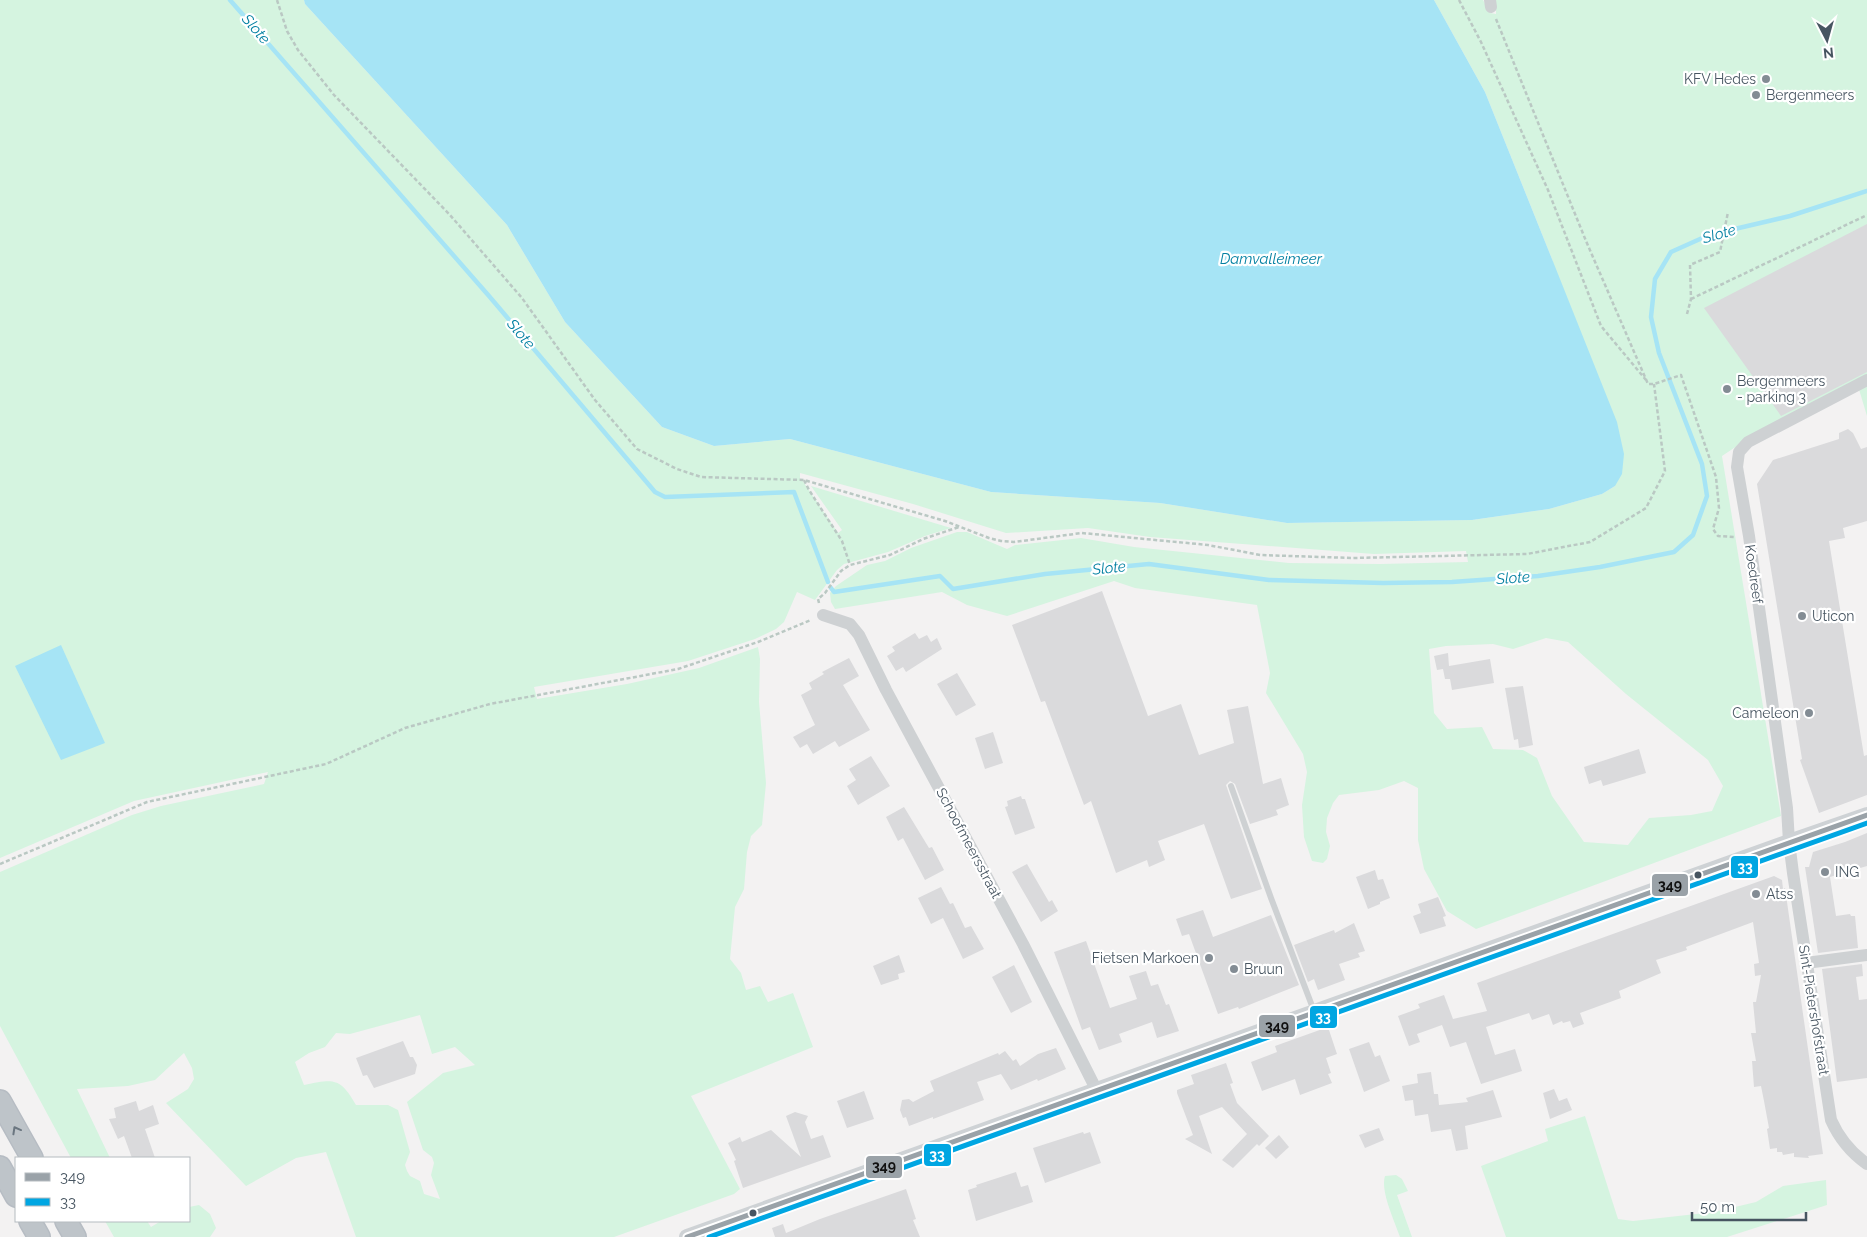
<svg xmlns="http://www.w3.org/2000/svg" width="1867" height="1237" viewBox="0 0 1867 1237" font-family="Raleway,sans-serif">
<rect width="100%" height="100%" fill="#f3f2f2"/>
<g fill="#d5f4e0" fill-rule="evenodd">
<path d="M0,0h304l1,4 202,221 58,97 97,105 52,19 76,-7 201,53 169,11 127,20 185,-3 77,-11 53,-15 13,-8 -63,-227 -67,-167 -51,-92h49l7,13 6,1v-14h371v416l-9,-30 -112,54 -24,16 59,360 -305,113 -29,-18 -23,-42 -6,-29v-52l-14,-7 -25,9 -40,5 -6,8 -6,15 -1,14 4,14 -3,13 -4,4 -11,-2 -8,-24 -2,-32 5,-33 -4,-18 -37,-61 4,-20 -13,-68 -122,-17 -21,-7 -107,35 -40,-11 -25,-13 -107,17 -4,-7 -1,-9 6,-7 31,-21 18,-4 26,-13 46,-16h10l40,17 8,-4 66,-7 53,9 155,16 91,1 88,-2 -2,-11 -92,3 -224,-17 -62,-9 -82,5 -93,-29 -113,-31v7h2l36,53 4,-3 -31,-44 140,42 -26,8 -37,16 -44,12 -7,6 -22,30 -18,-8 -13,30 -8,7 -21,10 -67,22 -154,26 3,12 90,-15 72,-16 59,-21 2,12 -1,43 7,81 -4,42 -11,11 -4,16 -3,37 -9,18 -5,52 11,14 5,17 14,-4 8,16 25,-9 20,54 -122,49 49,93 -6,5 -120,43h-258l-30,-85 -30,6 -50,28 -80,-83 22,-14 6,-10 -2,-11 -8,-15 -29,27 -27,6 -51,3 33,69h-39l-71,-132v-154l132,-57 29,-9 103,-22 4,-12 -134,29 -134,57zM1546,638l22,4 58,52 82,66 15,26 -11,25 -21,4 -42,3 -21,27 -44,-3 -32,-46 -15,-38 -14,-8 -30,-1 -11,-22 -35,2 -13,-16 -5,-64 17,-3 47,-2 20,5zM420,1015l12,39 23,-7 20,18 -32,8 -36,29 16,48 9,7 2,6 -3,12 9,24 -16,-5 -4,-13 -10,-5 -3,-5 -2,-6 5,-13 -12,-42 -10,-5h-32c-16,-28 -22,-26 -52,-20l-9,-23 14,-9 16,-6 11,-14 14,1z"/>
<path d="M1585,1116l33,103 15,2 81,-9 42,-10 27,-16 43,-6 1,25 -100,32h-221l-25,-71 67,-25 -3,-12z"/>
<path d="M1396,1175l6,4 6,12 -11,4 15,42h-12c-5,-15 -20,-46 -15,-61z"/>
<path d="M199,1205l11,9 6,14 -6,9h-96l-9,-16h42l4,6 10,-6h28v-14z"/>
</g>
<g fill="#a6e4f5">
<path d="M304,0h1130l51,92 67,167 65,163 7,32 -2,20 -7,12 -13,8 -53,15 -77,11 -185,3 -127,-20 -169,-11 -201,-53 -76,7 -52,-19 -97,-105 -58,-97 -202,-221z"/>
<path d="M61,645l44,98 -44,17 -46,-94z"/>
</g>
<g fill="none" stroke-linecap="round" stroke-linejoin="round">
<g stroke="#a6e4f5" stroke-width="4.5">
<path d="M230,0l259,296 166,196 10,5 129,-5 34,90"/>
<path d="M831,588l3,4 106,-16 13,13 92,-15 104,-10 120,16 114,3 69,-1 86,-6 62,-9 74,-15 19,-17 14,-39 -5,-32 -43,-111 -8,-36 4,-38 16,-27 38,-17 81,-19 77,-25"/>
</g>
</g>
<g fill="#dadadc">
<path d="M1867,224v148l-86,44 -77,-108z"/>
<path d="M1848,429l5,4 8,16 6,-2v74l-24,7 2,10 -16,3 35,215 3,-1v40l-48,18 -19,-53 2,-1 -45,-275 16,-24 66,-21v-6z"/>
<path d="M1102,591l46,125 33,-12 18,51 35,-12 -7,-33 21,-4 15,78 18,-6 8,27 -13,5 2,5 -28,9 -15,-40 -5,-3 -4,4 36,104 -31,10 -27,-75 -46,17 7,19 -16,7 -2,-7 -31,13 -25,-72 -7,4 -39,-104 -4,1 -29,-77z"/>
<path d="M915,633l4,6 8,-4 4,7 6,-4 5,11 -36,23 -3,-5 -7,4 -9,-15 8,-5 -3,-4z"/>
<path d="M1448,653l1,13 41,-7 4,24 -42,7 -2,-11h-5l-2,-10 -6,1 -3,-14z"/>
<path d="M849,658l10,18 -16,9 27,45 -31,17 -4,-6 -22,13 -6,-10 -7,4 -7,-11 22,-12 -14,-30 11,-6 -3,-6 15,-9 -2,-2z"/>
<path d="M957,673l19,32 -20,11 -19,-32z"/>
<path d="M1523,686l10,59 -14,3 -1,-9 -4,1 -9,-52z"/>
<path d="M993,732l10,31 -18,6 -10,-31z"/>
<path d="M1639,749l7,24 -43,13 -2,-6 -12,4 -5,-17z"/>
<path d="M871,756l19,30 -32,19 -11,-19 9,-6 -7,-11z"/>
<path d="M1021,796l1,3h3l10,29 -20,7 -10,-28 3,-1 -1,-5z"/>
<path d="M904,807l25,41 3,-1 12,23 -19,10 -22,-42 -5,3 -12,-24z"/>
<path d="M1867,833v33l-37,11 6,39 14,-2 1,2h4l3,32 -40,5 -13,-86h4l4,-15 32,-10z"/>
<path d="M1027,864l22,38 3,-2 6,11 -17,11 -29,-50z"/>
<path d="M1375,870l3,10 5,-1 7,19 -10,4v2l-12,5 -12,-32z"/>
<path d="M1774,876l8,4 1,9 2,-1 38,266 -15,2 1,2 -15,-1v-4l-11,2 -1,-3h-5v-4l-7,1 -3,-20 2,-1 -5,-27 -3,-15 -7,1 -2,-26h4l-5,-28h5l-3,-31h3l5,-27 -6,1 -1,-12 5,-1 -6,-41 -67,25 1,3 -31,10 5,13 -42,18 2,7 -41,15 4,11 -11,4 -3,-7 -7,2 -1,-2 -9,4 -4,-11 -17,6 -3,-7 -43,14 9,28 20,-6 7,22 -41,13 -15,-42 -16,5 -8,-22 -25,9 3,8 -11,4 -11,-30 22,-8 -2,-4 26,-9 9,24 34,-8 -10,-28z"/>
<path d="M941,887l9,17 3,-1 12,25 6,-2 13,23 -21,10 -20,-41 -12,6 -13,-26z"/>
<path d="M1438,897l8,19 -3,1 3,9 -26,8 -7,-18 8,-3 -3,-9z"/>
<path d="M1203,910l10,27 58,-22 28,70 -60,24 -1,-2 -20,7 -29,-80 -7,2 -6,-17z"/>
<path d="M1354,923l11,28 -7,2 2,4 -21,7 6,16 -27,10 -4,-11 -6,3 -14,-37 40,-15 1,3z"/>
<path d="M1086,941l24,67 27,-9 -8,-23 17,-5 5,15 7,-2 8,21 3,-1 10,27 -22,7 -5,-16 -33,12 3,8 -23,8 -9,-23 -8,3 -28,-78z"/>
<path d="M899,955l6,17 -7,2 1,5 -18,6 -8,-19z"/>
<path d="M1862,964l1,12 -7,1 3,23 8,-1v79l-30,4 -15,-113z"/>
<path d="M1014,965l18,37 -21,11 -19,-36z"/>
<path d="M1328,1027l9,27 -11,4 5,15 -3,1 4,9 -32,12 -5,-16 -33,12 -11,-29 26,-10 -2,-6z"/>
<path d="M403,1041l7,16h3l4,8 -2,9 -41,14 -7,-13 -4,1 -7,-18z"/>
<path d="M1369,1042l6,15 5,-2 10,26 -26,11 -15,-43z"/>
<path d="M1056,1048l10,21 -28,12 -1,-2 -26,11 -10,-16 -24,8 7,18 -51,19v-2l-24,9 -3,-9 -3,1 -3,-8 2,-10 7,-1 4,3 21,-11 -4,-10 68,-28 1,2 6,-4 8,10 3,-2 4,7 18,-12z"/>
<path d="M1226,1063l7,20 -3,1 7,19 32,33 -10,10 -2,-2 -24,24 -11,-8 25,-26 -25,-27 -23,9 13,38 -27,-15 8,-4 -16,-42v-3l17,-6 -3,-9z"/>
<path d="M1431,1072l3,22h4l1,11 29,-3 -2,-4 27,-8 9,27 -37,9 3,23 -12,2 -5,-22 -20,3 -3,-18 -13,2 -2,-16 -8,1 -3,-15 16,-3 -1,-9z"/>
<path d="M1554,1089l5,12 8,-3 5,12 -22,9 -7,-26z"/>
<path d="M864,1091l10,28 -27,9 -10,-27z"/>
<path d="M136,1101l3,10 14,-6 6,19 -14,5 10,29h-23l-8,-22 -6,3 -9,-20 7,-1 -2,-10z"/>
<path d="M795,1112l13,4 -3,6 6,17 12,-4 8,22 -88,31 -9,-27 2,-1 -8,-17 12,-6 2,5 29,-12 30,27 -15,-41z"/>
<path d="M1379,1128l5,12 -19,8 -6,-13z"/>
<path d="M1083,1132l1,2 6,-2 11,31 -56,20 -12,-35z"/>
<path d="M1279,1135l10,12 -13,12 -11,-11z"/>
<path d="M1016,1172l5,15 7,-2 5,17 -57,19 -8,-31 9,-3 -1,-2z"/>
<path d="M906,1189l10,30 -3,1 7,17h-145l-3,-9 11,-4 3,9 34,-14z"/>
</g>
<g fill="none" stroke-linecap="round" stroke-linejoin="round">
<defs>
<g id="motorway">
<path d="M0,1101l32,57"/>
<path d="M0,1167l16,29"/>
<path d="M30,1221l9,16"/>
<path d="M66,1221l9,16"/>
</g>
</defs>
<use href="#motorway" stroke="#b6bcc3" stroke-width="24"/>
<g stroke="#bac8c3" stroke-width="2.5" stroke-dasharray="4 2.5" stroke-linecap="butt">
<path d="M277,0l10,31 11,19 36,45 116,120 72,83 73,102 42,49 40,20 24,8 103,3 141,41 44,17 12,3 13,1 68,-9 126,12 52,10 93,3 174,-4 63,-12 56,-34 19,-37 -11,-87"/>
<path d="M1459,0l22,42 67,148 53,136 45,54"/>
<path d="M1496,19l90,222 62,143h6l27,-9 35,102 3,31 -6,21 5,7 17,1"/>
<path d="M1691,299l176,-84"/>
<path d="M1687,314l4,-15 -1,-34 30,-13 8,-40"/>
<path d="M804,480l5,10 33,51 8,24"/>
<path d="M819,603l-1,-4 7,-6 16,-22 9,-6 40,-10 33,-16 36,-12"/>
<path d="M0,864l147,-62 179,-38 79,-36 85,-24 188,-35 80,-27 53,-22"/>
</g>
<path stroke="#ced1d3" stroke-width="6" d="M1231,786l40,112 43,113"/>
<g stroke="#ced1d3" stroke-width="12">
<path d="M1490,0l1,7"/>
<path d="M1867,380l-119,62 -9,10 -2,15 12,69 38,272 2,34 4,31 38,247c8,18 19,32 36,44"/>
<path d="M823,615l27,9 9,11 27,55 137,254 74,147"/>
<path d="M1806,963l61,-8"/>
</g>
<path stroke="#ced2d5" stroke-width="16" d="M687,1237l1102,-395 78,-27"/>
<use href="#motorway" stroke="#bec4c9" stroke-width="21"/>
<defs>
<path id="bus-1" d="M687,1237l1180,-422"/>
<path id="bus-2" d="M709,1237l1158,-414"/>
</defs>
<use href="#bus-1" stroke="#fff" stroke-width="9"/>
<use href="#bus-2" stroke="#fff" stroke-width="9"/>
<use href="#bus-1" stroke="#9aa2a8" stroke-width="5"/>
<use href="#bus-2" stroke="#00a6e2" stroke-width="5"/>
</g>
<defs><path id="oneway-chevron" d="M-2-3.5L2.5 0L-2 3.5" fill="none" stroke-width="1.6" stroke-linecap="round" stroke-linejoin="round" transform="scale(1.25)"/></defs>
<use stroke="#6b7680" href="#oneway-chevron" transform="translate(16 1130) rotate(-119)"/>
<g fill="#838c94" stroke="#fff" stroke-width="2">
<circle cx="1766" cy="79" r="5"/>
<circle cx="1756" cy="95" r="5"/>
<circle cx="1727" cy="389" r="5"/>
<circle cx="1802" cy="616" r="5"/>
<circle cx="1809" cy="713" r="5"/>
<circle cx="1825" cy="872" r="5"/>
<circle cx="1756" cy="894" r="5"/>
<circle cx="1209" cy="958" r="5"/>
<circle cx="1234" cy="969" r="5"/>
</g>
<g fill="#475561" stroke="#fff" stroke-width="2">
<circle cx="1698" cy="875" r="4.5"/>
<circle cx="753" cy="1213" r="4.5"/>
</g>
<g text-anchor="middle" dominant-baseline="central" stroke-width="4.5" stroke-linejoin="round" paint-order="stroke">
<g font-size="14" fill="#475561" stroke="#fff" text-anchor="start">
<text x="1756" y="79" text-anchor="end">KFV Hedes</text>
<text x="1766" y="95">Bergenmeers</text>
<text x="1737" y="381">Bergenmeers<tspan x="1737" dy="16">- parking 3</tspan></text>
<text x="1812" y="616">Uticon</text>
<text x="1799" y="713" text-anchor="end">Cameleon</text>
<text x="1835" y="872">ING</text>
<text x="1766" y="894">Atss</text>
<text x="1199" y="958" text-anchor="end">Fietsen Markoen</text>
<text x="1244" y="969">Bruun</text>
</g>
<g font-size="14" fill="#475561" stroke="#fff">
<text transform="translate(1754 574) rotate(82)">Koedreef</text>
<text transform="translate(969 843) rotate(62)">Schoofmeersstraat</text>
<text transform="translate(1814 1010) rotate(81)">Sint-Pietershofstraat</text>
</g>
<g font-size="15" font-style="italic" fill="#0380a2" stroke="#fff">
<text transform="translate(256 29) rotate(49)">Slote</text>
<text transform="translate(1719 234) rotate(-16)">Slote</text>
<text x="1271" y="259">Damvalleimeer</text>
<text transform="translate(521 334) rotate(50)">Slote</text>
<text transform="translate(1109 568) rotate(-6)">Slote</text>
<text transform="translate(1513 578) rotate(-4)">Slote</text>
</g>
</g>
<g stroke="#fff" stroke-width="2">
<rect x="1730" y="855" width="29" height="24" rx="5" fill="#00a6e2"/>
<rect x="1651" y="873" width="38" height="24" rx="5" fill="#9aa2a8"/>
<rect x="1309" y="1005" width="29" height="24" rx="5" fill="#00a6e2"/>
<rect x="1258" y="1014" width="38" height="24" rx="5" fill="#9aa2a8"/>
<rect x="923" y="1143" width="29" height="24" rx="5" fill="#00a6e2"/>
<rect x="865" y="1155" width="38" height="24" rx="5" fill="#9aa2a8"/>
</g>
<g font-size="14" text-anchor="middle" font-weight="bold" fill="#fff">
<text x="1745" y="872">33</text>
<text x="1323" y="1022">33</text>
<text x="937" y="1160">33</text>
</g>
<g font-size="14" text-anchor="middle" font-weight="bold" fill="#111">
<text x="1670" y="890">349</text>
<text x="1277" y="1031">349</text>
<text x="884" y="1171">349</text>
</g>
<rect x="15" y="1157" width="175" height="65" fill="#ffffff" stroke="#b5bbc0"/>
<rect x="25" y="1173" width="25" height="8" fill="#9aa2a8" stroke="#b5bbc0"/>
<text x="60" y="1182" font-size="15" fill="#475561">349</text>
<rect x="25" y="1198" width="25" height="8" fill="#00a6e2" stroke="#b5bbc0"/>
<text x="60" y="1207" font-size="15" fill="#475561">33</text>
<g transform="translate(1827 40) rotate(174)" stroke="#ffffff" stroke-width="4" paint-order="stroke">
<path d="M0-4L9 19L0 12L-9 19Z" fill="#475561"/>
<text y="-8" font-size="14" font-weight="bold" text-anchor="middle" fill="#475561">N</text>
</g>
<path d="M1692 1212v8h114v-8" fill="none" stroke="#475561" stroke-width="2.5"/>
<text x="1700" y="1212" font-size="15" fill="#475561" stroke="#ffffff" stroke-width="4" paint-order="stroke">50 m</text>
</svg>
